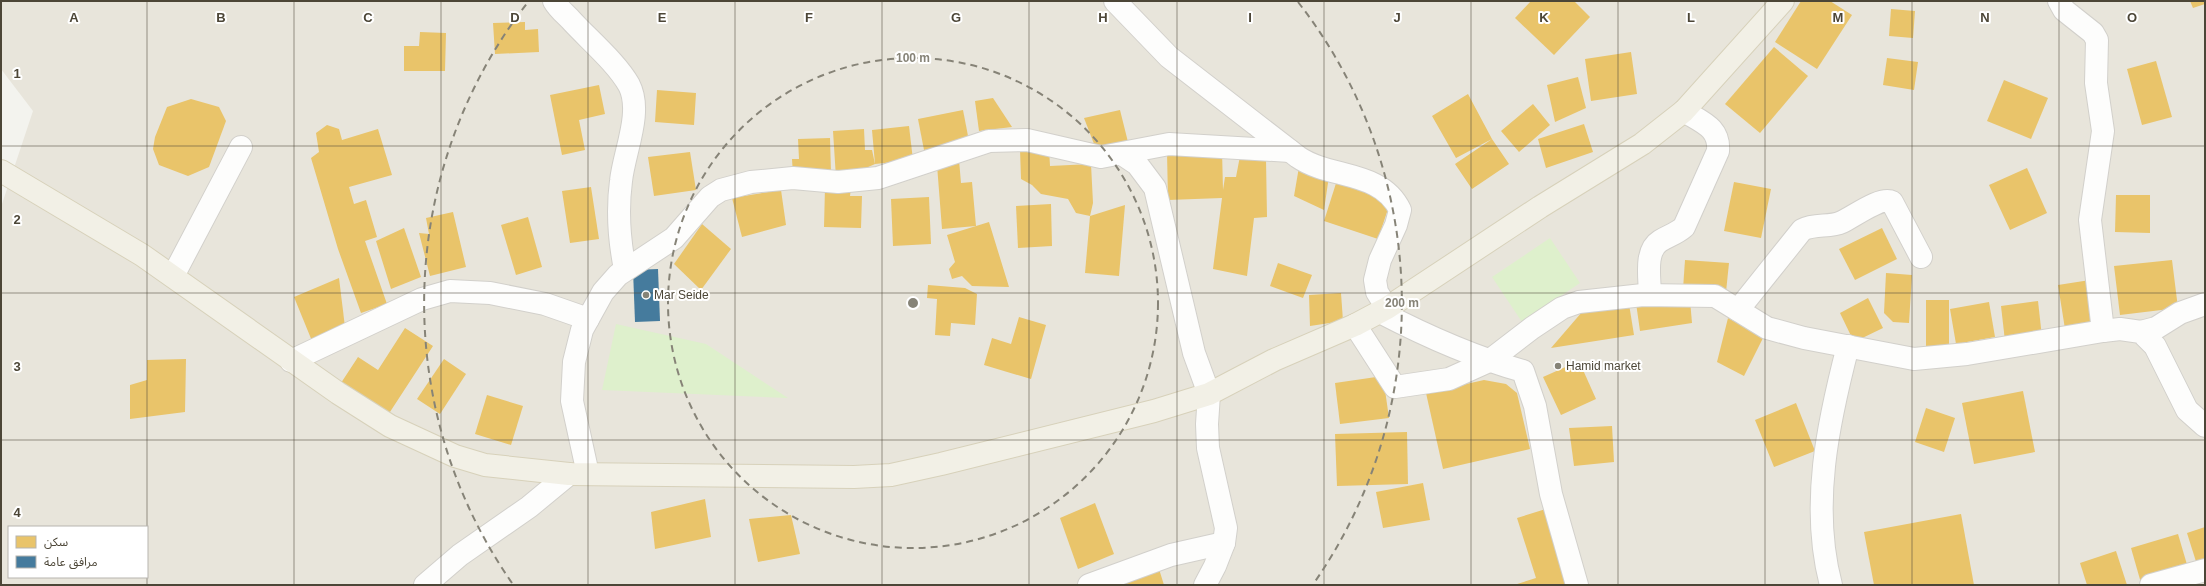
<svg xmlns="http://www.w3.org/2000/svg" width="2206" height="586" viewBox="0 0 2206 586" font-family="Arial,'Noto Sans Arabic',sans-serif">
<rect width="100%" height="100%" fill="#f3f3ee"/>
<path fill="#e8e5db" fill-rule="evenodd" d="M1,1h2204v584h-2204v-378l32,-96 -32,-42zM9,527h138v50h-138z"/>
<g fill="#def0cc">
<path d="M1550,238l30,45 -58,39 -30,-45z"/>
<path d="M616,324l90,20 82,54 -186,-8z"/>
</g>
<g fill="#e9c46a">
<path d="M1531,1h43l16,16 -36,38 -39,-37z"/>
<path d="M1801,1h29l22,14 -35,54 -42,-27z"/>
<path d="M2190,1h15v3l-12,4z"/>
<path d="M1891,9l24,2 -2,27 -24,-2z"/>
<path d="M525,22v8l13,-1 1,23 -44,2 -2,-31z"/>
<path d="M420,32l26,1 -1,38h-41v-25h15z"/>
<path d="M1774,47l34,29 -48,57 -35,-29z"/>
<path d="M1631,52l6,42 -46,7 -6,-42z"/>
<path d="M1887,58l31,4 -4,28 -31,-5z"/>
<path d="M2156,61l16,56 -30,8 -15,-56z"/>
<path d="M1578,77l8,31 -31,14 -8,-37z"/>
<path d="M2004,80l44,18 -17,41 -44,-18z"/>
<path d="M599,85l6,29 -26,6 6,30 -23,5 -12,-60z"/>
<path d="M657,90l39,3 -2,32 -39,-3z"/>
<path d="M1468,94l24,45 17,25 -37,25 -17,-25 37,-25 -36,19 -24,-42z"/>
<path d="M993,98l19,29 -33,4 -4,-30z"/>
<path d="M191,99l28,8 7,14 -17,46 -21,9 -29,-11 -6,-16 2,-12 12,-30z"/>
<path d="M1533,104l17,21 -31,27 -18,-21z"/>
<path d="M963,110l6,31 -45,9 -6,-31z"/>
<path d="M1120,110l8,32 -32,7 -12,-31z"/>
<path d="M1584,124l9,28 -47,16 -8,-29z"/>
<path d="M327,125l12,4 3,11 36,-11 14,46 -43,12 5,17 12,-4 11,37 -12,4 22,63 -26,9 -23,-64 -27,-91 8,-6 -3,-19z"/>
<path d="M909,126l4,34 -38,4 -3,-34z"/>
<path d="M864,129l1,21h7l3,14 -9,4 1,8 -31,2 -3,-47z"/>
<path d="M830,138l1,35 -38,2 -1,-16h7l-1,-20z"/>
<path d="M1049,148l1,18 41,-2 2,39 -3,13 -14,-3 -8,-14 -27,-5 -9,-9 -11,-6 -1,-30z"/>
<path d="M1222,150l1,40 2,-13h11l4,-21 26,3 1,58 -13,1 -7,58 -34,-7 9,-71 -54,2 -1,-48z"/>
<path d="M690,152l6,38 -42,6 -6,-39z"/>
<path d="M959,160l2,23 11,-1 4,44 -34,3 -5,-64z"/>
<path d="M1299,167l30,9 -5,34 -30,-14z"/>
<path d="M2027,168l20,45 -37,17 -21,-45z"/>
<path d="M1338,177l54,20 -14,42 -54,-18z"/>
<path d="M1734,182l37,7 -10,49 -37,-7z"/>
<path d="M591,187l8,52 -29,4 -8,-52z"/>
<path d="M825,187l26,1 -1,8h12l-1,32 -37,-1z"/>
<path d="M781,190l5,35 -44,12 -10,-39z"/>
<path d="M2116,195h34v38l-35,-1z"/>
<path d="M929,197l2,47 -38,2 -2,-47z"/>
<path d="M1051,204l1,42 -34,2 -2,-42z"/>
<path d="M1125,205l-6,71 -34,-3 5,-57z"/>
<path d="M453,212l13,55 -36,9 -11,-43 10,1 -3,-16z"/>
<path d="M528,217l14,50 -26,8 -15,-50z"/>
<path d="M989,222l20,65 -37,-1 -10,-10 -10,3 -3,-10 6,-7 -8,-27z"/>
<path d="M702,224l29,25 -30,41 -27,-26z"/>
<path d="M404,228l17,49 -30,12 -15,-48z"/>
<path d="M1882,228l15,31 -42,21 -16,-31z"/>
<path d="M1685,260l44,3 -3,29 -43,-3z"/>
<path d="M2172,260l6,48 -58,7 -6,-49z"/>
<path d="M1278,263l34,12 -9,23 -33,-12z"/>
<path d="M1886,273l26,2 -3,48 -16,-1 -9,-9z"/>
<path d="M339,278l6,49 -33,14 -18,-44z"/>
<path d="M2090,280l6,44 -31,5 -7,-44z"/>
<path d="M928,285l37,3 12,6 -2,31 -24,-2 -1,13 -15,-1 2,-36 -10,-1z"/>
<path d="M1341,293l2,28 -33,5 -1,-31z"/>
<path d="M1868,298l15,30 -29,14 -14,-29z"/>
<path d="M1690,300l2,23 -52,8 -4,-28z"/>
<rect x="1926" y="300" width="23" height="47"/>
<path d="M2038,301l4,36 -37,4 -4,-35z"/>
<path d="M1989,302l6,35 -39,7 -6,-35z"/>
<path d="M1629,304l5,31 -83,13 31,-36z"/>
<path d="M1019,317l27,8 -15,54 -47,-14 8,-27 19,6z"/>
<path d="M1728,318l36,18 -20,40 -27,-14z"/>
<path d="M405,328l28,18 -45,69 -47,-32 17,-26 20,13z"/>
<path d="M186,359l-1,53 -55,7v-34l17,-5v-20z"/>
<path d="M444,359l22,15 -26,40 -23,-15z"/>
<path d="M1579,361l17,38 -35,16 -18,-38z"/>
<path d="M1383,376l6,42 -49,6 -5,-41z"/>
<path d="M1484,380l22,4 11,9 13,56 -87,20 -17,-76z"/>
<path d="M2023,391l12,61 -61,12 -12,-61z"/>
<path d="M487,395l36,11 -12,39 -36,-11z"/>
<path d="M1796,403l19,48 -41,16 -19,-47z"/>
<path d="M1926,408l29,10 -11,34 -29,-10z"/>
<path d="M1612,426l2,36 -40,4 -5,-38z"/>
<path d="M1407,432l1,52 -71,2 -2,-52z"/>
<path d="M1423,483l7,37 -47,8 -7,-36z"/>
<path d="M705,499l6,38 -56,12 -4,-37z"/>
<path d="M1095,503l19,51 -36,15 -18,-51z"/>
<path d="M1549,508l24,77h-59l22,-7 -19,-60z"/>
<path d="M1961,514l13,71h-100l-10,-53z"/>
<path d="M791,515l9,39 -42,8 -9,-43z"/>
<path d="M2205,527v39l-7,2 -11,-35z"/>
<path d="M2178,534l10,34 -47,15 -10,-35z"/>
<path d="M2116,551l11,34h-40l-7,-22z"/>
<path d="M1159,569l5,16h-41l-3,-7z"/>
</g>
<path fill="#457b9d" d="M658,269l2,52 -25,1 -2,-52z"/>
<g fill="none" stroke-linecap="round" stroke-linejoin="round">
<defs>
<g id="minor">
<path d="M554,1c4,7 10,12 16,18 18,20 46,43 59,66 14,27 -5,67 -8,96 -4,30 -2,58 4,88"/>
<path d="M1115,1l54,56 129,100c32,22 83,13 102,53l-4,15 -16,35 -5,20 2,12 10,16"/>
<path d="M2059,1l5,9 29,23 4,7 -1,43 7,48 -13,89 13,111"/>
<path d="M1122,154l15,10 18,24 39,165 15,41 -2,30 1,24 18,80 -2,15 -9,23 -10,19"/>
<path d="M173,276l68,-129"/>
<path d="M1650,295c0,-16 -6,-44 10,-54 8,-5 16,-7 24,-14l34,-76c2,-24 -17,-29 -34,-40"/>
<path d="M1738,310l64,-80c14,-7 27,-2 40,-8 11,-5 39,-26 50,-20l29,55"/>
<path d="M1380,312c46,24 93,45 143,59l12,35 16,88 26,91"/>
<path d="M1355,325l40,62 54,-8 40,-18 43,-33 30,-20 17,-6 64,-7 72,1 52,32 37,10 110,21 53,-5 136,-23 17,-2 21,3 14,14 32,64 18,16"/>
<path d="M2141,332l15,-4 24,-15 25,-9"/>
<path d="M291,361l131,-62 28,-8 40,2 55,11 43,15"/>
<path d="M588,474l-16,-73 2,-39 8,-32 21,-38 15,-17 56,-37 36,-41 11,-7 30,-8 42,-4 45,4 40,-4 111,-37 38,-1 74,17 68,-13 121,7"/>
<path d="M425,585l35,-30 69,-48 40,-33"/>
<path d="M1089,585l82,-30 53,-12"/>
<path d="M1831,585c-21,-79 -3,-162 17,-239"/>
<path d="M2151,585l54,-15"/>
</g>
<path id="major" d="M1,171l141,84 196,138 52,33 65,30 30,9 84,9 285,3 37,-2 50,-11 213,-53 55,-17 65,-34 81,-35 32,-17 153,-101 102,-63 42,-33 99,-110"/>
</defs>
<use href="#minor" stroke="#d2d0cb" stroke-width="24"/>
<use href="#major" stroke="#d7d1ba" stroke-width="24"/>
<use href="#minor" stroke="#fdfdfc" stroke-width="22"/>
<use href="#major" stroke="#f2f0e6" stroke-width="22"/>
</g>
<path fill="none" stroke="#4c4637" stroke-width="1" stroke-opacity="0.55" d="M147,1v584M294,1v584M441,1v584M588,1v584M735,1v584M882,1v584M1029,1v584M1177,1v584M1324,1v584M1471,1v584M1618,1v584M1765,1v584M1912,1v584M2059,1v584M1,146h2204M1,293h2204M1,440h2204"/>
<g fill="none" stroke="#868377" stroke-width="2" stroke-dasharray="7 5">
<circle cx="913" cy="303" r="245"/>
<path d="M512 583A489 489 0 0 1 528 2M1298 2A489 489 0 0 1 1314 583"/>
</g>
<g fill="#868377" stroke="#fff" stroke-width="1.5">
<circle cx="646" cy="295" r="4"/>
<circle cx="1558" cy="366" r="4"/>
</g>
<g text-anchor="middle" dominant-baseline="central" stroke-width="4" stroke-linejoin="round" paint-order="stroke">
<g font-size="12" fill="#4c4637" stroke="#fff" text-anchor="start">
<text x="654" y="295">Mar Seide</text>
<text x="1566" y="366">Hamid market</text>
</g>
</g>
<g font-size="13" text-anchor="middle" font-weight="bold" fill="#4c4637" stroke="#fff" stroke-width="4" stroke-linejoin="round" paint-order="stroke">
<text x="74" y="22">A</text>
<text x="221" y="22">B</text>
<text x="368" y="22">C</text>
<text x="515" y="22">D</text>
<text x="662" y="22">E</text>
<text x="809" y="22">F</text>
<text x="956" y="22">G</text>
<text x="1103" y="22">H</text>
<text x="1250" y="22">I</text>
<text x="1397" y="22">J</text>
<text x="1544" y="22">K</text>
<text x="1691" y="22">L</text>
<text x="1838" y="22">M</text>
<text x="1985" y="22">N</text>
<text x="2132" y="22">O</text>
<text x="17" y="78">1</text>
<text x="17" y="224">2</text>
<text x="17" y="371">3</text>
<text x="17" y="517">4</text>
</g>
<circle cx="913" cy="303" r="6" fill="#868377" stroke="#fff" stroke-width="2"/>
<g font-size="12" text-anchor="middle" font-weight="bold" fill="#868377" stroke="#fff" stroke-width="4" stroke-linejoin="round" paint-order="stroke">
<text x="913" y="62">100 m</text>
<text x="1402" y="307">200 m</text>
</g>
<rect width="2206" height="586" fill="none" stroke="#4c4637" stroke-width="4"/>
<rect x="8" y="526" width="140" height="52" fill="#ffffff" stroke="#b7b5af"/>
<rect x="16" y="536" width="20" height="12" fill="#e9c46a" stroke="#b7b5af"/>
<text x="44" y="546" font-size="12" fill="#4c4637">سكن</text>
<rect x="16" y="556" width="20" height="12" fill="#457b9d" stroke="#b7b5af"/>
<text x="44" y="566" font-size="12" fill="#4c4637">مرافق عامة</text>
</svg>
